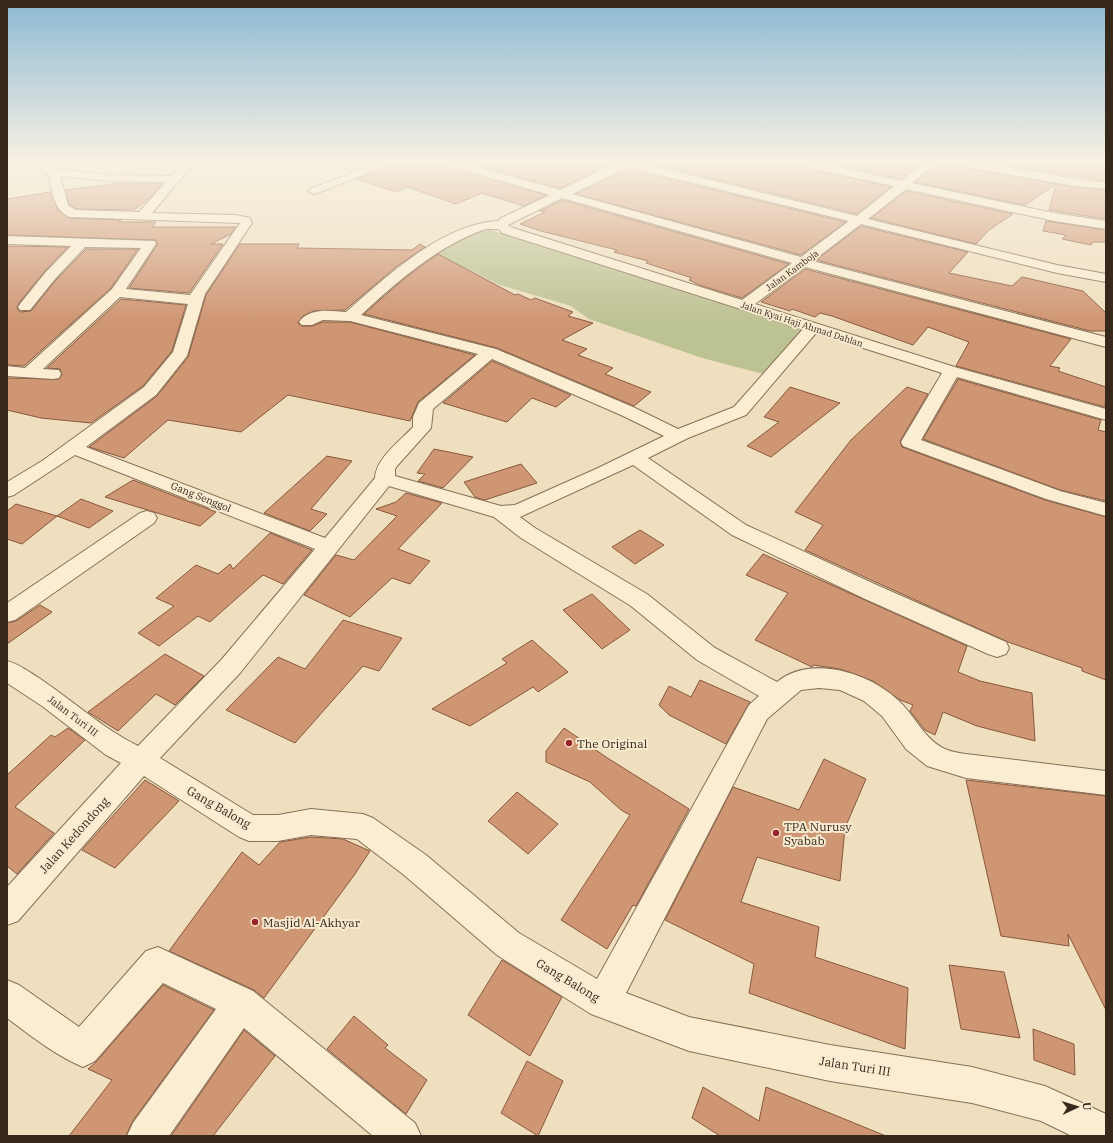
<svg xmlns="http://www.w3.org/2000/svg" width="1113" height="1143" viewBox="0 0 1113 1143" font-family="'IBM Plex Serif',serif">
<rect width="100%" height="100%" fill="#efdfbf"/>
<path fill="#bdc293" d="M488,229l322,103 -43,43 -65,-17 -113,-39 -18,-13 -71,-21 -34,-17 -48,-7 58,-31z"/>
<g fill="#cf9674" stroke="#88583c">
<path d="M399,162h34l113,33 -22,11 -42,-13 -26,11 -48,-17 -12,5 -39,-13z"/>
<path d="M482,162h132l-54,26 -85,-23z"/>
<path d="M645,162h146l6,4 94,21 -34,27z"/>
<path d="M822,162h100l-21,17z"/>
<path d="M938,162h11l6,4 101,18 -31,21 -110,-23z"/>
<path d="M981,162h125v19l-97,-15z"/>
<path d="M628,169l218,53 -45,33 -225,-61z"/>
<path d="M121,183h42l-12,14 -17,13 -58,-1 -7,-5 -3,-14z"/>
<path d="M1056,184l50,6v29l-57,-9z"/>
<path d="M906,191l107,23 -24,16 -13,14 -105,-26z"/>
<path d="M51,192l7,18 11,8 52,2 -2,2h37l-4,5h84l-5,7 -20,10h12l-34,49 -60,-5 28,-43 -1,-5 -149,-5v-36z"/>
<path d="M562,200l227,64 -47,34 -43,-13 -10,-5 3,-2 -46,-15 2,-2 -34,-9 3,-2 -76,-19 -21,-7 25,-12 -5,-1z"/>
<path d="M1046,221l60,9v12h-13l-2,3 -29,-6 4,-4 -23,-4z"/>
<path d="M861,226l107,26 -19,21 63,13 10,-9 61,14 23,22v18h-16l-274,-71z"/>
<path d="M240,244h59l-2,4 115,2 8,-6 5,3 -29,20 -51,43 -31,1 -11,5 -5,7 4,3h10l11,-4h27l125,33 -57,47 -8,19 -122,-26 -47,37 -73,-12 -44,38 -35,-11 68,-51 31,-39 18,-62z"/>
<path d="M7,246l61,1 -24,25 -25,31 -2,5 3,4 11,-1 25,-31 30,-31h52l-27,39 -87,78 -17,-1z"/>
<path d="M438,254l77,41 3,-1 13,6 4,-2 38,14 -5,4 25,7 -31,17 25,9 -9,6 35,13 -8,6 46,18 -17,14 -137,-58 -133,-34 41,-36z"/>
<path d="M805,269l266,70 -21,27 10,2 -2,3 48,16 -1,20 -149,-41 13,-24 -41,-15 -15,18 -81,-29 -12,-3 -5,4 -23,-8 -2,2 -29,-9z"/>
<path d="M121,299l65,6 -14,46 -29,35 -52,37 -50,-5 -34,-8v-32l52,1 3,-4 -2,-6 -13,-1z"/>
<path d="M492,361l79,34 -15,12 -24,-9 -25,24 -64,-19z"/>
<path d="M958,379l143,41 -3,10 8,2v69l-46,-11 -137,-51z"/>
<path d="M790,387l50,16 -69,54 -24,-11 32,-24 -15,-5z"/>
<path d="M907,387l21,7 -28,47 2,6 143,53 61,17v163l-24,-9v-3l-74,-26 -203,-92 18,-25 -28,-13 56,-72z"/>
<path d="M434,449l39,8 -30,31 -25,-7 7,-7 -8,-1z"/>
<path d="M327,456l25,5 -41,48 16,5 -17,17 -46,-18z"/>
<path d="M521,464l16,19 -52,17 -10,-3 -11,-15z"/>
<path d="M133,480l83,32 -16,14 -95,-29z"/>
<path d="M406,493l36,10 -44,46 32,12 -20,23 -18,-6 -42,39 -46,-22 32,-40 18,5 43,-44 -21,-7 20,-7z"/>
<path d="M81,499l32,12 -24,17 -32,-12z"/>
<path d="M16,504l41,12 -35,28 -15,-5v-28z"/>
<path d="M640,530l24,15 -29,19 -23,-17z"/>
<path d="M270,533l42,17 -29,34 -20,-9 -53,47 -12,-6 -39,30 -21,-13 36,-27 -18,-8 40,-33 22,9 12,-10 3,5z"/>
<path d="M763,554l204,92 -9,26 22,9 52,12 3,48 -58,-15 -34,-14 -8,23 -10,-5 -15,-19 3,-6 -13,-5 -27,-19 -33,-12 -27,-4 -1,2 -57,-27 33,-47 -42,-18z"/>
<path d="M592,594l38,36 -28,19 -39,-39z"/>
<path d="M40,605l12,7 -45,32v-21l9,-2z"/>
<path d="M343,620l59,18 -23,33 -16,-5 -68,77 -69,-33 52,-53 27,12z"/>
<path d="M532,640l36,32 -30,20 -5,-5 -63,39 -38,-17 75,-46 -5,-4z"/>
<path d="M165,654l39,22 -29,29 -19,-11 -38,37 -30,-19z"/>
<path d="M700,680l50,22 -24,42 -57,-29 -10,-10 10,-19 22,11z"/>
<path d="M68,728l17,12 -70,67 39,26 -37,41 -10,-8v-91l44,-40 4,2z"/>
<path d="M564,728l45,31 80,50 -53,97 -3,-1 -26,44 -46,-29 69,-105 -9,-5 -31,-28 -44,-20v-11z"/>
<path d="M824,759l42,20 -21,49 -5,53 -83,-24 -16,45 78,25 -4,30 93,31 -3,61 -156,-56 5,-29 -89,-44 68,-133 66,23z"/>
<path d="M145,780l34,21 -64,67 -33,-18z"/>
<path d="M966,780l140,16v214l-38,-76 1,12 -68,-10z"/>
<path d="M517,792l41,32 -30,30 -40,-33z"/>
<path d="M311,837l32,2 27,12 -15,23 -91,124 -10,-8 -85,-39 73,-99 17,13 21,-23z"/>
<path d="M502,960l60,37 -32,59 -62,-41z"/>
<path d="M949,965l55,7 16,66 -59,-9z"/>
<path d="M163,985l51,25 -82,112 -6,14h-57l43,-56 -24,-11 8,-7z"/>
<path d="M354,1016l34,29 -3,3 42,32 -21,34 -79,-65z"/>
<path d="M1033,1029l41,15 1,31 -41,-15z"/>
<path d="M244,1030l31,26 -62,80h-42z"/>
<path d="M527,1061l36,20 -25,55 -37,-23z"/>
<path d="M703,1087l56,34 7,-34 120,49h-166l-28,-18z"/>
</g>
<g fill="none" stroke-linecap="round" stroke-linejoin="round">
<defs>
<g id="minor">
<path d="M22,162h18l16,7 55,6 61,1 12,-14h11l-43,51 84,2 14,3 2,5 -47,71 -18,62 -31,39 -70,52 239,91 50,-60c1,-20 25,-37 38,-51v-10l6,-14 59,-49 -128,-33 -27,-1 -11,5h-10l-3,-3c11,-15 32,-11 47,-10 41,-36 96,-88 152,-91l3,-3 49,-23 -109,-31 -1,-2h18l102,28 58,-28h19l220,54 37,-30 -97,-21 -5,-3h22l87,19 24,-19h12l-25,21 142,30 52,8v8l-52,-8 -148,-32 -38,30 189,46 49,9v8l-49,-9 -196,-49 -48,37 293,76v10l-301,-80 -50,37 203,64 148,41v11l-149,-43 -36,63 139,51 46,12v13l-60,-17 -143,-53 -2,-4 41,-69 -126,-40 -70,82 -58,23 -40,20 98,67 133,61 127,56 3,6 -3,6 -9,3 -9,-3 -125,-56 -131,-63 -99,-70 -113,52 15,11 112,66 68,54 62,34c34,-28 93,-9 122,19 16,15 25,38 46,48 7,3 14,4 21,5l140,17v24l-140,-17 -39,-12 -21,-17 -24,-33 -18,-15 -24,-11 -21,-2 -18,2 -34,29 -141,274 63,24 141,28 142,22 73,19 61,28v22h-34l-31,-15 -69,-18 -142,-22 -141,-30 -98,-37 -94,-59 -93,-80 -47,-36 -46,-4 -33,6h-29l-10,-4 -95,-61 -126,145 -11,4v-38l114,-124 -15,-8 -64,-49 -35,-23v-22c12,3 22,11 32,17 33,22 63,50 99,68l84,-87 93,-110 -240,-94 -61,40 -7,2v-15l35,-21 102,-74 29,-35 15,-48 -68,-7 -77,72 16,1 2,4 -2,4 -6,1 -46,-3v-10l18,2 87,-79 29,-41 -56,-1 -30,32 -25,31h-10l-2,-3 2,-3 25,-31 26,-27 -64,-2v-8l148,5 1,3 -30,45 64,6 50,-72 -171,-6c-16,-8 -17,-27 -21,-43zM628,167l221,54 -48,36 -229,-63zM60,176l51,5 55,1 -27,30 -64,-2 -7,-5zM562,198l230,65 -50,37 -232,-73 -2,-2zM486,229h13l3,4 301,96 -69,78 -56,22 -45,-22 -137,-58 -135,-34c37,-34 76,-69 125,-86zM492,359l129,56 43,21 -66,32 -83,37 -14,1 -106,-30v-7l2,-3 34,-38 2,-19zM389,486l105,31 27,21 110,68 66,54 62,36 -10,9 -152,274 -78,-46 -93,-78 -53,-37 -10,-4 -52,-5 -33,6h-25l-93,-57 80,-85z"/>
<path d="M379,162h16l-77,31 -4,1 -6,-3 2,-2z"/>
<path d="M950,162c52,0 104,16 156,21v6l-31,-3 -120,-21z"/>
<path d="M147,511l7,2 3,5 -3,5 -139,97 -8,2v-19l133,-90z"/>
<path d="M158,947l95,44 162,132 6,13h-48l-129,-108 -75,108h-42l6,-13 83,-114 -53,-26 -68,78 -12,6c-28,-12 -52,-31 -76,-49v-38l12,5 60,42 67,-76z"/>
</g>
</defs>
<use href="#minor" stroke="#887057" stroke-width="2"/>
<use href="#minor" fill="#faedd2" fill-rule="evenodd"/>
</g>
<linearGradient id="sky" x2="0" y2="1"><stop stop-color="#8cb9d4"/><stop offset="0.5" stop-color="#f8f1e2"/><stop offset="1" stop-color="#f8f1e2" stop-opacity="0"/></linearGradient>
<rect width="1113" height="322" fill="url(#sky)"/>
<g fill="#99252a" stroke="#f6eacf" stroke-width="1.5">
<circle cx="569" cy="743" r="4"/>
<circle cx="776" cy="833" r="4"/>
<circle cx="255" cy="922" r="4"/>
</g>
<g text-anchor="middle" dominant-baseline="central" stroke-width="4" stroke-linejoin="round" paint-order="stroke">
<g font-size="9" fill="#37281c" stroke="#f6eacf">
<text transform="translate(792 270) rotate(-36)">Jalan Kamboja</text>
<text transform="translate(802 324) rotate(18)">Jalan Kyai Haji Ahmad Dahlan</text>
</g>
<g font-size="10" fill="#37281c" stroke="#f6eacf">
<text transform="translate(201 497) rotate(22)">Gang Senggol</text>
<text transform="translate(73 716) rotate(37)">Jalan Turi III</text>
</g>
<g font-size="12" fill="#37281c" stroke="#f6eacf" text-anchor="start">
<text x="577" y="743">The Original</text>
<text x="784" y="826">TPA Nurusy<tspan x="784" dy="14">Syabab</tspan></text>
<text x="263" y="922">Masjid Al-Akhyar</text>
</g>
<g font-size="12" fill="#37281c" stroke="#f6eacf">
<text transform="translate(219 807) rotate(30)">Gang Balong</text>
<text transform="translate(74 835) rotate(-48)">Jalan Kedondong</text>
<text transform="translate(568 980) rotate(31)">Gang Balong</text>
<text transform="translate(855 1066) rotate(9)">Jalan Turi III</text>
</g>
</g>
<rect width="1113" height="1143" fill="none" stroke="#37281c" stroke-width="16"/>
<g transform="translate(1077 1107) rotate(86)" stroke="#f6eacf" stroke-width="3" paint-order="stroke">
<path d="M0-3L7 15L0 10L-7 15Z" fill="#37281c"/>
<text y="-6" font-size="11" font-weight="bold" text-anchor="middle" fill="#37281c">U</text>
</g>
</svg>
